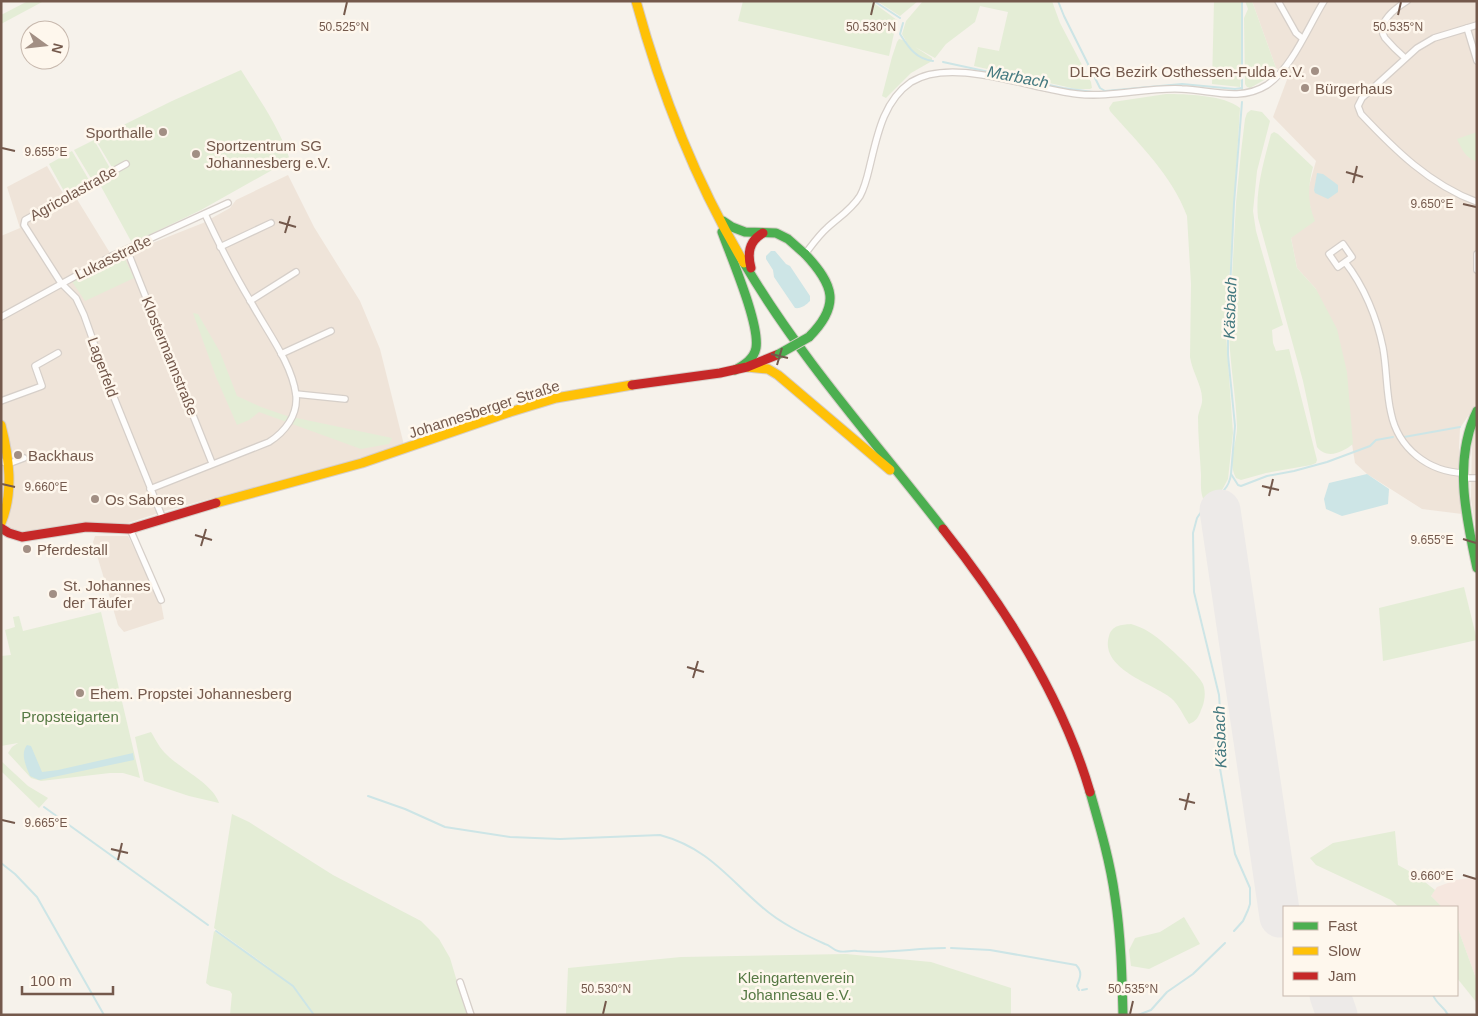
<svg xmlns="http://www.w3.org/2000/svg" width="1478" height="1016" viewBox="0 0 1478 1016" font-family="Arial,sans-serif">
<rect width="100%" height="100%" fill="#f6f2eb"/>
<g fill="#efe4d9">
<path d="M1252,1h225v402l-17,25 -1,20 3,66 -40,-5 -55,-35 -12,-11 -3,-19 -36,-155 -19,-21 -6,-30 21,-23 -3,-14v-15l7,-25 -43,-44 15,-40 -12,-9z"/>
<path d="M47,166l17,29 11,1 35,57 12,2 81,-32 27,-15 6,-8 52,-25 26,52 46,74 20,48 24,96 -42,13 -194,52 -40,13 -14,2 -27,-2 -67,10 -9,-5 -10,-9v-283l19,-8 -13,-41z"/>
<path d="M1477,423v114l-6,-38 1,-64z"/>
<path d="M95,536h33l33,67 3,16 -40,13 -6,-7 -25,-83z"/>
</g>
<path fill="#f6e7df" d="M1477,877v104l-20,-55v-19h-15l-11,-11 6,-9 19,-7z"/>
<g fill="#e4edd6">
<path d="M28,1h16l-43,23v-9z"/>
<path d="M743,1h128l26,19 -8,36 -151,-35z"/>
<path d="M877,1h41l-18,15z"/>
<path d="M923,1h129l8,22 31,59 1,6 -2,1h-14l-102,-23 4,-19 21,4 9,-39 -28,-6 -5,16 -29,22 -11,14 -20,-11 17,11v3l-21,12 -25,25 -4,-2 10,-39 5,-15 2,-3 7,2 -4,-7 4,-13z"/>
<path d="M1214,1h27l1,69 -2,17 -28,-3z"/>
<path d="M1245,1h7l24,67 -10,11 -16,9 -3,-1 -2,-3 -1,-66 4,-9z"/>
<path d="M241,70c18,29 39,58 49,90l-89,50 -69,33 -34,-62 18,-7 -21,-35 77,-38z"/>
<path d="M1166,94c19,0 59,1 74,14l-14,225 7,100 -5,46 -7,13 -16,10c-5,-7 -4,-18 -4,-27 -1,-19 -3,-39 -3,-58 1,-7 5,-13 4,-19 0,-12 -10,-27 -12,-41l1,-73 -4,-68c-15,-41 -48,-72 -77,-105l-1,-3 4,-6z"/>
<path d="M1251,110l11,2 8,9 -13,50 -4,40 3,20 27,94 -11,5 1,13 3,8 13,-2 28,111 -1,3 -5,2 -45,8 -25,7 -5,-2c-9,-15 1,-35 1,-51 -1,-31 -7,-62 -8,-94l7,-130 5,-51 4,-33 2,-6z"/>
<path d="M1274,132l4,2 35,33c-5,19 -6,35 2,54l-24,17 6,30 19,21 21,40 10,43 6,72c-10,8 -26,16 -36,3l-14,-66 -45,-163c-3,-28 6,-57 13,-84z"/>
<path d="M1477,132v30c-12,-5 -15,-12 -20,-23z"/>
<path d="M94,140l17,30 -19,10 -18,-30z"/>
<path d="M72,151l17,29 -24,13 -16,-29z"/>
<path d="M119,255l5,2 10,21 -49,23 -14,-21z"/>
<path d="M193,313l5,1 22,38 17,44 24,11 26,9 105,22 -3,6 -28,5 -102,-37 -10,8 -12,5 -21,-48z"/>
<path d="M1464,587l13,53 -94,21 -4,-53z"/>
<path d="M101,612l39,166 -17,-5h-13l-69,8 -10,-3 -23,-25 4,-6 6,-4 -17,3v-90l10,-1 -6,-25 10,-3 -2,-10 6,-1 4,15z"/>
<path d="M1131,624c6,2 12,4 18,8 11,6 49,41 54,52 3,8 2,18 -2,26 -2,7 -6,12 -12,14 -6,-9 -10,-19 -18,-26 -17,-14 -72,-29 -62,-62 3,-11 12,-11 22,-12z"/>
<path d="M151,732c5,8 9,17 16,23 14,14 46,29 52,48l-30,-7 -45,-15 -9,-44z"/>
<path d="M1,761l27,25 20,12 -9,10 -38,-37z"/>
<path d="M232,814l17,8 84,53 88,46 18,18 11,19 17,57h-237l2,-21 -2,-3 -20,-5 -4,-3 8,-52 60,40 -60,-43z"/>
<path d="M1395,831l3,34 18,10 19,15 -4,6 11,11h-43l-8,-7 -75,-35 -6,-7 23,-15z"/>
<path d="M1184,917l16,27 -51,25 -18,-3 -2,-16 6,-12 25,-6z"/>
<path d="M1457,926l20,55v22l-20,-25z"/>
<path d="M846,954l85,8 80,26v27h-445l2,-47 113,-11z"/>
</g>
<g fill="#cde5e6">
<path d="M1317,173l6,1 15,11v7l-10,7 -13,-6 -1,-3z"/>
<path d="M771,251h4l11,13 4,2 20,30v5c-4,4 -9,8 -15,7l-21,-31 -1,-7 -7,-11v-3z"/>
<path d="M1367,474l22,15 -1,15 -46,12 -16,-7 -2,-10 5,-16z"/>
<path d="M27,745l4,1 11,26 16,-2 75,-17 1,7 -95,20 -9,-4c-4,-10 -10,-22 -3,-31z"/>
</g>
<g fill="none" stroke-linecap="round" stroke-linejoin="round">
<g stroke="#cde5e6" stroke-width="2">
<path d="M874,1l26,17"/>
<path d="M1058,1l6,15 36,72 5,3 77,-7 53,5 7,-1"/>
<path d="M903,23l-3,11c9,14 16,25 33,27"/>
<path d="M943,62l120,26 30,4"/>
<path d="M1242,89v-88"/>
<path d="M1404,437l56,-10"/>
<path d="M1231,474l7,11 3,1 26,-10 27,-5 33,-9 43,-16 6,-6 17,-3"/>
<path d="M1206,504c13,-9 23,-14 25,-30l4,-48 -7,-71v-22l6,-130 8,-101"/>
<path d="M1203,509l-6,9 -4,15 1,59 25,103 3,44 -4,13v5l17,97 15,34v16l-2,6 -5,11 -9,10"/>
<path d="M368,796l37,13 40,18 65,10 50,2 100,-4c48,13 67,42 102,72 18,16 41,27 63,37 5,1 8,6 13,7 6,2 13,-1 19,0 29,3 58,-3 88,-3"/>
<path d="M44,807l164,118"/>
<path d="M1,863l14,11 22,23 67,118"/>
<path d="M216,931l77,55 21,29"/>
<path d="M951,948l39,2 86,15c7,7 4,13 1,21l2,4"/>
<path d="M1082,990l5,-1"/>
<path d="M1433,995c4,10 11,11 15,20"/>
<path d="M1138,1015l13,-5 16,-18 26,-18 32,-31"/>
</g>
<g stroke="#edeae8" stroke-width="41">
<path d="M1220,510l60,407"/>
<path d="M1330,995l7,20"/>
</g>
<defs>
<g id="street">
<path d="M1278,1l18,32 6,5"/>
<path d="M1477,25l-43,13 -17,10 -55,50 -4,8 3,8c33,35 69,71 116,88"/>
<path d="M1467,28l10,33"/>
<path d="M1405,58c-7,-6 -14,-13 -20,-20 -10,-15 11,-30 22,-37"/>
<path d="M126,164l-101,56 -1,5 37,58 15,15 8,17 23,65 56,139"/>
<path d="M220,247l51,-24"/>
<path d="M127,250l85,213"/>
<path d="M805,254c7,-9 14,-19 22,-26 12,-11 24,-18 33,-32 6,-11 8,-23 11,-35 7,-30 14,-61 40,-79 41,-26 119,7 166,12 35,4 70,-7 105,-5 29,1 58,13 85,-4 25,-17 41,-58 57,-84"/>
<path d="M1477,254v16"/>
<path d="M1345,262l-7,5 -9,-13 14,-10 9,13 -7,5c19,24 32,56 38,86 4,22 3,44 8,65 7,35 37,59 73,60"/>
<path d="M250,301l46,-29"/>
<path d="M1,317l111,-61 116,-53"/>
<path d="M281,354l50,-23"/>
<path d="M296,394l49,5"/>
<path d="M1,401l41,-15 -7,-20 23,-13"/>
<path d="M1,461l7,3 16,-6"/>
<path d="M1464,478h13"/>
<path d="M150,489l119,-47c16,-10 29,-27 27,-47 -4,-32 -30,-65 -45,-93 -17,-28 -32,-58 -46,-88"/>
<path d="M130,529l31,71"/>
<path d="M460,982l11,33"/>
</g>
<g id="fast">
<path d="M723,221l9,6 13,5 31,1 12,6 17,15"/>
<path d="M722,232c9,25 38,92 34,116 -2,11 -12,17 -21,22"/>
<path d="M805,254c29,31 36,51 4,83"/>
<path d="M744,263c58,98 130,177 199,266"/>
<path d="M1477,411c-24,49 -11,106 0,157"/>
<path d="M1090,792c10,35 20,69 25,105 6,39 7,78 8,118"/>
</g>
<g id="slow">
<path d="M636,1c25,92 59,180 108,262"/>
<path d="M747,367l21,2 10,6 112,95"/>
<path d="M1,425c8,32 13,67 0,98"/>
<path d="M216,503l146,-40 148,-51 46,-14 76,-13"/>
</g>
<g id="jam">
<path d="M751,268c-4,-15 -2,-27 12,-35"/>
<path d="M632,385l88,-12 27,-6 32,-13"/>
<path d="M1,528l8,5 13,4 64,-10 44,2 86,-26"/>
<path d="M943,529c62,78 119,167 147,263"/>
</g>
</defs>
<use href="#street" stroke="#d6cfc9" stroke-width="8"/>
<use href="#fast" stroke="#d6cec8" stroke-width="11"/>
<use href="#slow" stroke="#d6cec8" stroke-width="11"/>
<use href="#jam" stroke="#d6cec8" stroke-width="11"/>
<use href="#street" stroke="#fefdfc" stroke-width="5.5"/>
<use href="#fast" stroke="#4caf50" stroke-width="9"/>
<use href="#slow" stroke="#ffc107" stroke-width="9"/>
<use href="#jam" stroke="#c62828" stroke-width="9"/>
<defs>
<path id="fast-bridge" d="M779,354l30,-17"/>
</defs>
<use href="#fast-bridge" stroke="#d6cec8" stroke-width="11" stroke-linecap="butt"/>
<use href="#fast-bridge" stroke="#4caf50" stroke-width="9"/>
</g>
<path fill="none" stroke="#74594c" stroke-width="2" d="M344,15l3,-13M871,15l3,-13M1398,15l3,-13M2,148l13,3M1346,172l17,5M1353,183l4,-17M1463,204l13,3M279,222l17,5M285,233l5,-17M771,354l17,4M777,365l5,-17M2,484l13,3M1262,486l17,4M1269,496l4,-17M195,535l17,5M1463,539l13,4M201,546l5,-17M687,667l17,5M693,678l5,-17M1179,799l16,4M1185,810l4,-17M2,820l13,3M111,849l17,4M118,860l4,-17M1463,875l13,4M603,1014l3,-13M1130,1014l3,-13"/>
<g fill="#a28f84" stroke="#fef7ed" stroke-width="2">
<circle cx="1315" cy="71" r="5"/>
<circle cx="1305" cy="88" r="5"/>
<circle cx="163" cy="132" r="5"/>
<circle cx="196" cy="154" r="5"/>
<circle cx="18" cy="455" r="5"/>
<circle cx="95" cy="499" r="5"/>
<circle cx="27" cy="549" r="5"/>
<circle cx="53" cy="594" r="5"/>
<circle cx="80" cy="693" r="5"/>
</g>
<g text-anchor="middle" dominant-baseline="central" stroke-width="5" stroke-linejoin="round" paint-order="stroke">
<g font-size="15" fill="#74594c" stroke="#fef7ed" text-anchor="start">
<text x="1305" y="71" text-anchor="end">DLRG Bezirk Osthessen-Fulda e.V.</text>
<text x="1315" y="88">Bürgerhaus</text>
<text x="153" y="132" text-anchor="end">Sporthalle</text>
<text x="206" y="145">Sportzentrum SG<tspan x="206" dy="17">Johannesberg e.V.</tspan></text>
<text x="28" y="455">Backhaus</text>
<text x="105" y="499">Os Sabores</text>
<text x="37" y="549">Pferdestall</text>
<text x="63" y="585">St. Johannes<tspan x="63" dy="17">der Täufer</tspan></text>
<text x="90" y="693">Ehem. Propstei Johannesberg</text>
</g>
<g font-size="15" fill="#74594c" stroke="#fef7ed">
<text transform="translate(73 193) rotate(-29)">Agricolastraße</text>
<text transform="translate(113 257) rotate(-26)">Lukasstraße</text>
<text transform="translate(170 356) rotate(68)">Klostermannstraße</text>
<text transform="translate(103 367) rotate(70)">Lagerfeld</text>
<text transform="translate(484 409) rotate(-18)">Johannesberger Straße</text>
</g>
<g font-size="15" fill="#567944" stroke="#fef7ed">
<text x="70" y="716">Propsteigarten</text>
<text x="796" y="977">Kleingartenverein<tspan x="796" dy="17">Johannesau e.V.</tspan></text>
</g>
<g font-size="16" font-style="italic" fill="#43787f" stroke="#fef7ed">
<text transform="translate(1018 77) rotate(11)">Marbach</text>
<text transform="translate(1230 308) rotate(-88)">Käsbach</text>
<text transform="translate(1220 737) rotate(-92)">Käsbach</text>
</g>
</g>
<g font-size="12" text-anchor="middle" fill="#74594c" stroke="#fef7ed" stroke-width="5" stroke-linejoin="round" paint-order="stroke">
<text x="344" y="31">50.525°N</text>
<text x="871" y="31">50.530°N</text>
<text x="1398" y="31">50.535°N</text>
<text x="46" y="156">9.655°E</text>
<text x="1432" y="208">9.650°E</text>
<text x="46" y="491">9.660°E</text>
<text x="1432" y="544">9.655°E</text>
<text x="46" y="827">9.665°E</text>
<text x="1432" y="880">9.660°E</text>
<text x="606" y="993">50.530°N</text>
<text x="1133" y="993">50.535°N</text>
</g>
<rect width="1478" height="1016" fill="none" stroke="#74594c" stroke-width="5"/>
<rect x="1283" y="906" width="175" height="90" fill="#fef7ed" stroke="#c7b8ad"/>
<rect x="1293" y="922" width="25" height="8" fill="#4caf50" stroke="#c7b8ad"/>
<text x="1328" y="931" font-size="15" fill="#74594c">Fast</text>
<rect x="1293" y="947" width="25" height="8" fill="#ffc107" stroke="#c7b8ad"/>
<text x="1328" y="956" font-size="15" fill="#74594c">Slow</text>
<rect x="1293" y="972" width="25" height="8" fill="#c62828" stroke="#c7b8ad"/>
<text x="1328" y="981" font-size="15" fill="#74594c">Jam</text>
<g transform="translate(45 45) rotate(105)"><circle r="24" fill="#fef7ed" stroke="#c7b8ad"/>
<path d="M0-4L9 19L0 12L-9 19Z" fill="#a28f84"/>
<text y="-8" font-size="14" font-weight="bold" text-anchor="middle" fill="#74594c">N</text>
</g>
<path d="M22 986v8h91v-8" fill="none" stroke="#74594c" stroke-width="2.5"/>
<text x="30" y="986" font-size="15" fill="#74594c" stroke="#fef7ed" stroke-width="4" paint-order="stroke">100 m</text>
</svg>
